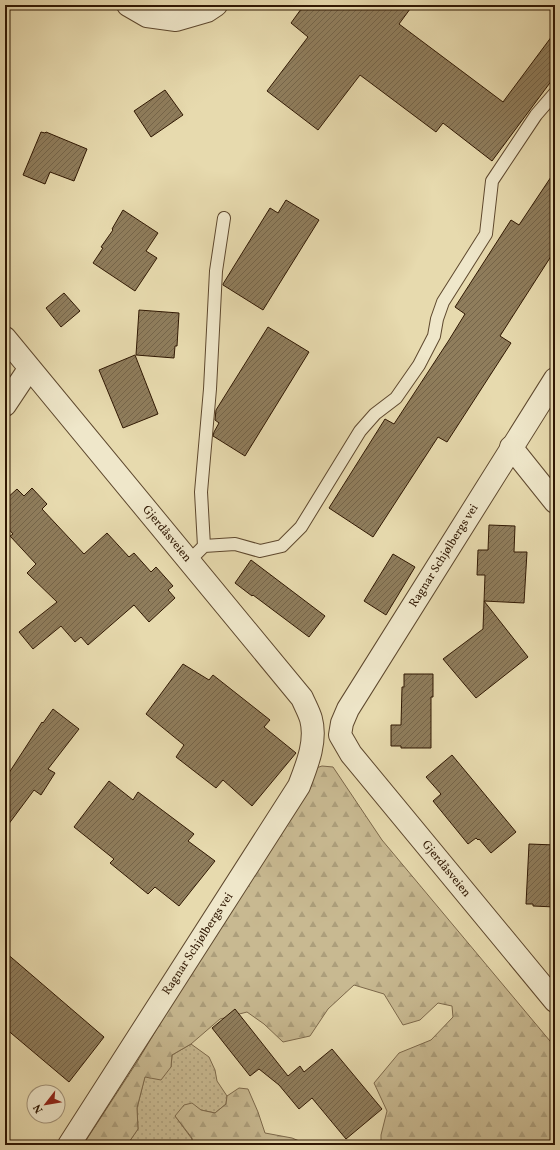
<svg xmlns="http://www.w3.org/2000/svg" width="560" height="1150" viewBox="0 0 560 1150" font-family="Vollkorn,serif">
<defs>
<pattern id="grass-dots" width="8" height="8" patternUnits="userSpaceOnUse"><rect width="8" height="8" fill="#c8b991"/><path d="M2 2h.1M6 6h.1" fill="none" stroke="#ac9e7b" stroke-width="1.8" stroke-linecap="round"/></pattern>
<pattern id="forest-firs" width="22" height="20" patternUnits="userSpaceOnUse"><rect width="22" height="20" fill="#c8b991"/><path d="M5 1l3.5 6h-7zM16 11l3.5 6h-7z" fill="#ac9e7b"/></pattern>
<pattern id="building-hatch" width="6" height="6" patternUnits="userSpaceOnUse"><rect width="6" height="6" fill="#8f7d5c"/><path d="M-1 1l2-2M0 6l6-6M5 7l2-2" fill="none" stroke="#75654a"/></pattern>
</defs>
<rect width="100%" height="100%" fill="#e7daae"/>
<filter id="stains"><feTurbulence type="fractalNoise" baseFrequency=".005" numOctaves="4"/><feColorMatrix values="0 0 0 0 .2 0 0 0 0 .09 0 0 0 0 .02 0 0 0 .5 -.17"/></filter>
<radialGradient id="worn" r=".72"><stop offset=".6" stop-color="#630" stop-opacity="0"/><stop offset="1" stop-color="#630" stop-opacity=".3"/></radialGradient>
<path fill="url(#grass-dots)" stroke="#7c684a" d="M191,1044l18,13 6,13 2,11 10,15 -1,8 -11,9 -14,-3 -26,6 17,23 1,6h-66l11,-16 -1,-21 8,-32 26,-9 1,-12z"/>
<g fill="url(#forest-firs)" stroke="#7c684a">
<path d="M322,766l11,1 49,73 173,207v98h-174v-10l6,-24 -13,-28 25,-30 32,-13 22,-23 -1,-11 -14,-3 -18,17 -17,5 -19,-31 -30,-9 -26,24 -18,27 -27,6 -19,-18 -17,-12 -27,7 -29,25 -19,11 -1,12 -10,13 -16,-3 -8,31 1,21 -11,16h-44l54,-83 176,-293z"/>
<path d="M239,1088l9,1 10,23 7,21 27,5 17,7h-116l-1,-7 -17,-22 9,-11 8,-2 9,7 14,3 11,-9 1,-8z"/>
</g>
<g fill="url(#building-hatch)" stroke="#301803">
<path d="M304,5h109l-14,19 104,78 52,-70v44l-63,85 -49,-38 -7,9 -76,-57 -42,55 -51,-39 41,-54 -17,-14z"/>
<path d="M165,90l18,25 -32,22 -17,-26z"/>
<path d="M41,132l4,1 1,-1 41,17 -13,32 -24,-9 -5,12 -22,-9z"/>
<path d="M555,171v79l-55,86 11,7 -64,99 -9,-5 -65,100 -44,-29 56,-89 9,5 55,-84 16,-26 -10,-7 56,-87 8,5z"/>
<path d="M286,200l33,20 -56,90 -40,-25v-1l47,-76 8,5z"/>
<path d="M123,210l35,23 -12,18 11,7 -22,33 -42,-28 10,-15 -2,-1 12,-17 -1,-1z"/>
<path d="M64,293l16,18 -19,16 -15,-19z"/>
<path d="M139,310l40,3 -2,33h-2l-1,12 -38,-3z"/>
<path d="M268,327l41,25 -64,104 -32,-20 1,-4 5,-9 -4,-3 1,-10z"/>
<path d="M135,355l23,59 -35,14 -24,-58z"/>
<path d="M32,488l15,16 -5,5 42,45 23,-21 22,24 5,-4 17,19 5,-5 17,19 -5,4 7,8 -26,24 -15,-17 -46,40 -7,-8 -6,5 -14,-16 -28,23 -14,-17 38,-30 -30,-29 9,-9 -26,-28 3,-2 -8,-9v-25l12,-11 7,7z"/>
<path d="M489,525l26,1 -1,26h13l-3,51 -40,-2 44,56 -52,41 -33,-39 40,-30 2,-54h-8l1,-25h10z"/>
<path d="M393,554l22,13 -29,48 -22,-14z"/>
<path d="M251,560l74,56 -16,21 -56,-42 -1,1 -17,-13z"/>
<path d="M183,664l26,16 4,-5 57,45 -6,7 32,26 -44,53 -29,-26 -7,8 -40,-31 8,-12 -38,-31z"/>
<path d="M404,674h29v23h-2v51h-30v-2h-10v-21h10l1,-38h2z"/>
<path d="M53,709l26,20 -31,40 7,4 -14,22 -7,-5 -29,39v-50l37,-57 1,1z"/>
<path d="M452,755l64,77 -25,21 -12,-14 -1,1 -2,-2 -8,6 -35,-43 8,-7 -15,-17z"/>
<path d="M109,781l24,19 5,-8 56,42 -6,7 27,20 -36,45 -24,-19 -7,7 -38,-31 4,-4 -40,-32z"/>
<path d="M529,844l26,1v62l-22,-1v-2h-7z"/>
<path d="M5,952l99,85 -35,45 -64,-54z"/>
<path d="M235,1009l53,67 12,-10 4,6 28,-23 50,60 -36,30 -34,-41 -13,11 -20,-24 -20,-16 -9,7 -38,-48z"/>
</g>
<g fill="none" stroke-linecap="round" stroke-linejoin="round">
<defs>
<g id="lane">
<path d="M204,546l-3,-54 9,-103 6,-118 8,-53"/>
<path d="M189,561l15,-15 31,-2 25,7 22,-5 19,-19 59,-96 15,-17 21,-16 23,-33 15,-29 3,-17 6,-17 43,-68 6,-53 44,-66 19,-22"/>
</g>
<g id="street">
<path d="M128,5l19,11 29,4 31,-9 9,-6"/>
<path id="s1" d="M5,338l297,360c3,7 7,14 9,21 6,22 -4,46 -12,67l-230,359"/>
<path id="s2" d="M555,379l-207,330 -6,14 -2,12 11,19 204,247"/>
<path d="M5,405l24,-36"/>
<path d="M511,447l44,55"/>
</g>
</defs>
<use href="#lane" stroke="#5e482e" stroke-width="14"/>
<use href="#street" stroke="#5e482e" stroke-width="24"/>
<use href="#lane" stroke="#efe7ca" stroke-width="12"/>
<use href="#street" stroke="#efe7ca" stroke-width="22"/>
</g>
<g text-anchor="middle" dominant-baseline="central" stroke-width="3.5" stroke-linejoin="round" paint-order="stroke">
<g font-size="12" fill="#301803" stroke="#efe7ca">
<text stroke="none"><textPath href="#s1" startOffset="254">Gjerdåsveien</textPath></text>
<text transform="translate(444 556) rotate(-58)">Ragnar Schjølbergs vei</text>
<text stroke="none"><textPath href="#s2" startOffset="588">Gjerdåsveien</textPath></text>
<text transform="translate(198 944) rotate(-57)">Ragnar Schjølbergs vei</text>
</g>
</g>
<rect width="560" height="1150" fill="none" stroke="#e7daae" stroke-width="20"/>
<rect x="6" y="6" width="548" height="1138" fill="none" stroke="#301803" stroke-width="2"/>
<rect x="10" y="10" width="540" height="1130" fill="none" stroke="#301803"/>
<g transform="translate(46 1104) rotate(239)"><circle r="19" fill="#efe7ca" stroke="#a3947a"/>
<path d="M0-3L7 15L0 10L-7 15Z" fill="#8f2418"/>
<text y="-6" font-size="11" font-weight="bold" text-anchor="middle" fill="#301803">N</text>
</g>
<rect width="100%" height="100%" filter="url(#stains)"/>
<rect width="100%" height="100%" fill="url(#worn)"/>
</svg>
